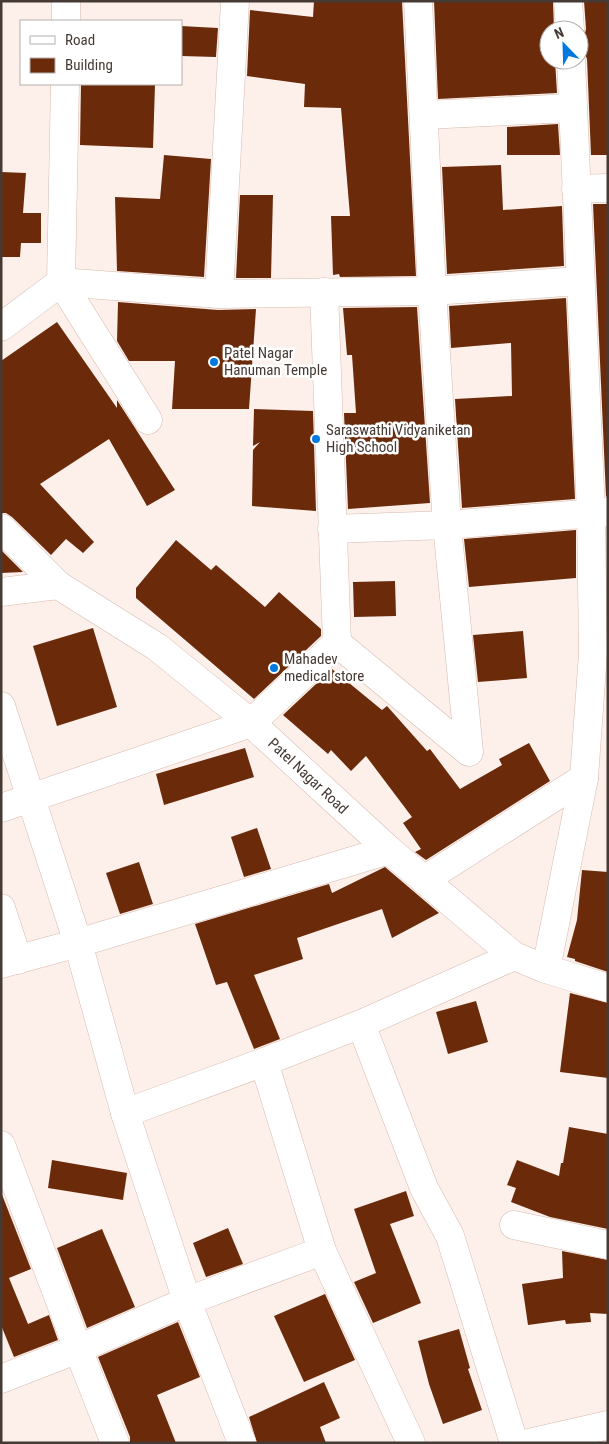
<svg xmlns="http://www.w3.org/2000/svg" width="609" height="1444" viewBox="0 0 609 1444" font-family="'Roboto Condensed',sans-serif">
<rect width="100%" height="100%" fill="#fdf0eb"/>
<g fill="#6b2b0b">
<path d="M314,1h88l14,275 -76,1 -1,-3 -6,1 -2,-59h19l-9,-108 -37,-1 1,-23 -58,-8 3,-66 63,7z"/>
<path d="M434,1h119l1,29h-5v30h6l2,33 -119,6z"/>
<path d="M584,1h24v154h-17l-4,-96 -3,-7 -5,-5v-4l5,-6 2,-8z"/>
<path d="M181,26l37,2 -2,29 -35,-1z"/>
<path d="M81,84h74l-2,64 -73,-3z"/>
<path d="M558,124l2,31h-53v-28z"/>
<path d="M164,155l47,4 -7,118 -87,-6 -2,-74 45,2z"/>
<path d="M501,165l2,45 59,-4 2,60 -117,8 -5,-107z"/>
<path d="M1,172l25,1 -3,40h18v30h-20l-1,14h-19z"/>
<path d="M240,195h33l-2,83h-35z"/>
<path d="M593,204h15v293l-2,-1z"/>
<path d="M566,298l9,201 -113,9 -7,-109 57,-3 -1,-53 -60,5 -2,-42z"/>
<path d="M118,302l100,8 38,-1 -7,100h-77l3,-48h-46l-12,-20z"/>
<path d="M417,307l13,196 -82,6 -4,-96h12l-4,-58h-5l-4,-47z"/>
<path d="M57,322l60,86v-8l58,90 -28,16 -38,-67 -69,45 54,58 -11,11 -17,-14 -15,16 -39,-38 -6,-4h-5v-152z"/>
<path d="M254,409l59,2 3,100 -64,-5 1,-56 7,-8 -7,4z"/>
<path d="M576,530v48l-107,9 -5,-48z"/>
<path d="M176,540l35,30 5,-5 49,42 14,-15 42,37v7l-67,63 -118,-101v-10z"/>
<path d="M1,550l22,22 -22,1z"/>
<path d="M395,581l1,35 -42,1 -1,-35z"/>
<path d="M93,628l24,79 -60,19 -24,-80z"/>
<path d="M523,631l4,47 -49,4 -5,-47z"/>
<path d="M332,669l50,41 5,-4 40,45 3,-2 30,40 42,-24 -3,-6 30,-16 21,38 -124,79 -11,-8 6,-3 -18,-26 9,-6 -46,-61 -15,15 -20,-21 -3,4 -45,-39z"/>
<path d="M245,748l9,29 -90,28 -8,-31z"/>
<path d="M257,828l14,41 -27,8 -13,-40z"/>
<path d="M139,862l14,42 -33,10 -14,-41z"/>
<path d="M385,867l54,46 -47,25 -10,-29 -85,29 6,21 -49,16 26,64 -26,10 -27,-67 -11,3 -21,-61 134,-40 3,9z"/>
<path d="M582,870l26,2v100l-33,-11v-2l-8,-2 10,-37z"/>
<path d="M570,993l38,10v75l-48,-6z"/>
<path d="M476,1001l12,41 -40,12 -12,-42z"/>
<path d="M569,1127l39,7v95l-58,-12 -39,-15 5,-14 -9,-3 10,-25 42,16 2,-13h2z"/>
<path d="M52,1160l75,13 -4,27 -75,-12z"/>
<path d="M406,1191l8,25 -24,8 31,79 -48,20 -19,-41 22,-9 -22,-64z"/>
<path d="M1,1192l30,77 -22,9 19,46 21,-9 9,25 -44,17 -13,-32z"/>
<path d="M228,1228l15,36 -37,13 -13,-34z"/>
<path d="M102,1229l33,78 -48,21 -30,-80z"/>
<path d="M562,1251l46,9v54l-18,-1 1,9 -25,2 -1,-4 -37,5 -6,-41 41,-6z"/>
<path d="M325,1294l30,66 -51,22 -30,-66z"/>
<path d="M178,1322l22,55 -43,18 19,48h-46v-6l-32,-80z"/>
<path d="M459,1329l11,39 -2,1 14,41 -39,14 -14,-40 -11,-43z"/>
<path d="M324,1382l16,36 -20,9 6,16h-69l-8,-26z"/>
</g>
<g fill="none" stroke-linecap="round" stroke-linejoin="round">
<defs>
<g id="minor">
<path d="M568,1l2,29"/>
<path d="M66,21v-20"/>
<path d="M65,84l-4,198 87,138"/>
<path d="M424,115l149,-7"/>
<path d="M576,189l32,-1"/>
<path d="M219,294l16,-293"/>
<path d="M1,327l60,-45 158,12 213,-3 148,-10"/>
<path d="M1,528l57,57"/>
<path d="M332,529l115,-4 161,-13"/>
<path d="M1,592l57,-7 99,62 94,76 138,127 125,106 32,13 62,19"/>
<path d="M337,643l132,109 -22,-227 -15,-234 -14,-290"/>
<path d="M1,706l77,237 47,170 62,188 55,142"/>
<path d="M1,808l250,-85 86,-80 -13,-351"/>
<path d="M424,880l160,-102"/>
<path d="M1,908l17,52"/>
<path d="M1,964l77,-21 311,-93"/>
<path d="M546,969l38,-191 9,-125 -2,-141 -20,-452"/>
<path d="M361,1024l63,164 26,48 64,207"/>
<path d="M264,1062l97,-38 153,-68"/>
<path d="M125,1113l139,-51 58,189"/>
<path d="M1,1145l77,204 37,94"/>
<path d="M514,1225l94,20"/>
<path d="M1,1379l77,-30 109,-48 135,-50 89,192"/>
<path d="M529,1443l79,-18"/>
</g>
</defs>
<use href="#minor" stroke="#d7baae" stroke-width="29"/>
<use href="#minor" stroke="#fff" stroke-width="28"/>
</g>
<g fill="#0079e0" stroke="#fff" stroke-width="2">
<circle cx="214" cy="362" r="5"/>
<circle cx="316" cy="439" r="5"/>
<circle cx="274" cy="668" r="5"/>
</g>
<g text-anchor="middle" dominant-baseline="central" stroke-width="5" stroke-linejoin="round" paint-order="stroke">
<g font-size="15" fill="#463a35" stroke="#fff" text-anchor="start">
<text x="224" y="353">Patel Nagar<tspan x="224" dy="17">Hanuman Temple</tspan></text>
<text x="326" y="430">Saraswathi Vidyaniketan<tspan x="326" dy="17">High School</tspan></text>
<text x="284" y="659">Mahadev<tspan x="284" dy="17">medical store</tspan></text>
</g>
<g font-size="15" fill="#463a35" stroke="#fff">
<text transform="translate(308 776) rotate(43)">Patel Nagar Road</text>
</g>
</g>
<rect width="609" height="1444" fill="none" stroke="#463a35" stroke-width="5"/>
<rect x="20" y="20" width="162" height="65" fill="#ffffff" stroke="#b5b0ae"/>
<rect x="30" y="36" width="25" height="8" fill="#ffffff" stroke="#b5b0ae"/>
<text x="65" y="45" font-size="15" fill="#463a35">Road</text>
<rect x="30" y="58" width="25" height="15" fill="#6b2b0b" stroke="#b5b0ae"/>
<text x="65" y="70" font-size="15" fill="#463a35">Building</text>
<g transform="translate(564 45) rotate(337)"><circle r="24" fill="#ffffff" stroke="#b5b0ae"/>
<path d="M0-4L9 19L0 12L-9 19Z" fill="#0079e0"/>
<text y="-8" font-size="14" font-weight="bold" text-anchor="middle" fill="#463a35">N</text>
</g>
</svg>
